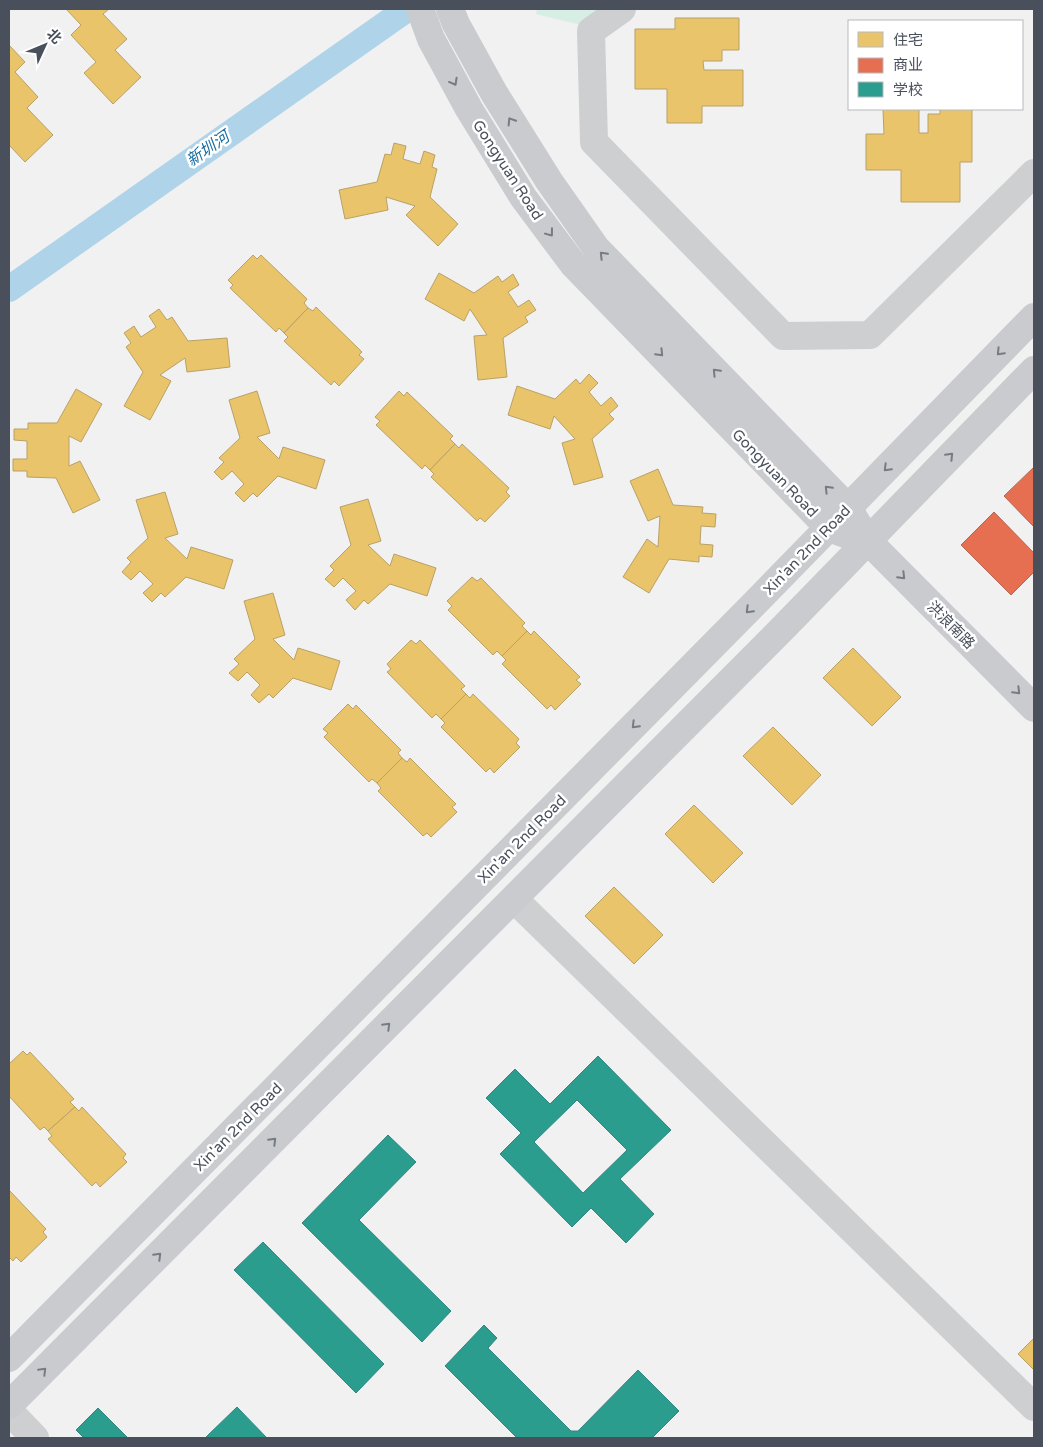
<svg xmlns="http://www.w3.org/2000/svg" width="1043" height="1447" viewBox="0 0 1043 1447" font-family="'Varela Round','Noto Sans SC',sans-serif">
<rect width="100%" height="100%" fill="#f1f1f1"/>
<path fill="#d7eee4" d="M537,9h65l-21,16 -45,-11z"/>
<g fill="#e9c46a" stroke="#b9a166">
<path d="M66,9h43l-6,5 24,25 -12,11 26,27 -28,27 -29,-31 12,-11 -25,-27 10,-10z"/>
<path d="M675,18h64v32h-17v11h-19l1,9h39v36h-41v17h-35v-34h-32v-60h40z"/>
<path d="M9,45l16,17 -10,10 23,25 -11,11 26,27 -28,27 -16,-17z"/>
<path d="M883,109h36v24h9v-19h12v-5h32v53h-12v40h-59v-32h-35v-36h18z"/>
<path d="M394,143l12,3 -3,13 17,5 4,-13 11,4 -3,12 5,2 -7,28 28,27 -20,22 -32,-31 9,-9 -29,-9 2,13 -43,9 -6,-29 38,-8 8,-28 6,1z"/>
<path d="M253,255l4,4 4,-4 46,44 -3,4 4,5 -24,25 -5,-5 -3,4 -46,-44 3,-3 -5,-5z"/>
<path d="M439,273l35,20 24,-17 4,6 11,-8 6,11 -11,7 10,15 11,-7 7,10 -11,7 3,5 -25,16 4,39 -29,3 -4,-44 13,-1 -17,-26 -6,12 -39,-22z"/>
<path d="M316,307l46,45 -3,3 5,4 -25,27 -5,-5 -3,4 -47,-44 4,-4 -4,-4 24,-25 5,3z"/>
<path d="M159,309l8,11 5,-3 16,24 39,-3 3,29 -43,5 -2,-14 -25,17 11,6 -21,39 -26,-14 19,-34 -17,-25 5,-4 -7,-10 10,-7 7,11 15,-10 -7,-11z"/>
<path d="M589,374l9,9 -9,9 12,14 10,-9 7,9 -9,8 5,5 -22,20 11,38 -29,8 -12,-42 13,-4 -21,-23 -4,13 -42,-14 9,-29 38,13 21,-20 4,5z"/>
<path d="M76,389l26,15 -21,38 -12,-6v30l11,-5 20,39 -27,13 -17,-35 -29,-1v-6h-14v-12h14v-18l-13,-1v-11h14v-6h29z"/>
<path d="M257,391l13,42 -13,4 22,22 4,-12 42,13 -9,29 -38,-13 -21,21 -4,-4 -9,9 -9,-9 9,-9 -12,-13 -10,9 -8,-8 10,-10 -5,-4 21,-20 -11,-38z"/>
<path d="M399,391l5,5 3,-4 46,44 -3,3 5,5 -25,26 -5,-5 -3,4 -46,-44 4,-4 -5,-4z"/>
<path d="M455,444l4,4 3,-4 47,44 -3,4 4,4 -25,26 -5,-4 -3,3 -46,-44 3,-3 -4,-4z"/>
<path d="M658,469l15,36 30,2 -1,6 14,1 -1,13 -14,-1 -1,18 13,1 -1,12 -13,-1v6l-30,-3 -20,34 -26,-16 24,-38 11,8 2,-31 -12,5 -18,-40z"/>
<path d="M165,492l13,42 -13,4 22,21 4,-12 42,13 -9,29 -38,-12 -21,20 -4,-4 -9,9 -9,-9 10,-9 -13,-13 -9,9 -9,-8 9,-10 -4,-4 21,-20 -12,-38z"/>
<path d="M368,499l13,42 -13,4 22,21 4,-12 42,14 -9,28 -37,-12 -22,20 -4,-4 -9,10 -9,-10 10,-9 -13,-13 -9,9 -9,-8 9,-9 -4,-4 21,-21 -11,-38z"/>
<path d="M472,577l5,4 4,-3 44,45 -3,3 5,5 -25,25 -5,-5 -4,4 -45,-45 4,-4 -5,-5z"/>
<path d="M273,593l12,42 -12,4 21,21 4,-12 42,13 -9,29 -38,-12 -20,20 -4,-4 -10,9 -8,-8 9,-10 -13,-13 -9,9 -9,-8 10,-9 -5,-5 21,-20 -11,-38z"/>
<path d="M527,631l4,4 3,-4 46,46 -4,3 5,4 -26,26 -4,-5 -4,4 -45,-45 4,-4 -4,-4z"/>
<path d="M411,640l5,4 4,-4 45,46 -4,3 5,5 -25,25 -5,-5 -4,4 -45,-46 4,-3 -4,-5z"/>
<path d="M853,648l48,49 -29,29 -49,-48z"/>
<path d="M466,694l4,4 3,-4 46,45 -3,4 4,4 -26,26 -4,-5 -4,4 -45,-45 4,-4 -4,-4z"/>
<path d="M348,704l5,5 3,-4 45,45 -3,3 4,5 -25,25 -5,-4 -3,3 -45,-45 4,-4 -5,-4z"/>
<path d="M773,727l48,48 -29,30 -49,-49z"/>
<path d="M402,758l5,4 3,-4 46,46 -4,3 5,5 -26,25 -4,-4 -4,3 -45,-45 3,-3 -4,-5z"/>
<path d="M694,805l49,48 -30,30 -48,-49z"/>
<path d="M614,887l49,48 -29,29 -49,-48z"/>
<path d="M23,1051l4,4 3,-3 44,47 -4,3 5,5 -27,24 -4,-4 -4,3 -31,-34v-32z"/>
<path d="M75,1107l4,4 3,-4 44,47 -3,4 4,4 -27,25 -4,-5 -4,4 -44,-47 4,-3 -4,-5z"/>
<path d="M9,1190l37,39 -3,3 4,5 -26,25 -5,-5 -3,4 -4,-4z"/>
<path d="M1034,1338v32l-16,-16z"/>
</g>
<g fill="#e76f51" stroke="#b86654">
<path d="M1034,467v60l-30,-31z"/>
<path d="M994,512l40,41v19l-23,23 -50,-50z"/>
</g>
<g fill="#2a9d8f" stroke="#338680" fill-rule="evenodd">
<path d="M598,1056l73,74 -51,49 34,35 -28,29 -35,-35 -19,19 -72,-73 21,-21 -35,-35 29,-29 35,35zM577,1100l50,50 -44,43 -49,-51z"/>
<path d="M388,1135l28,27 -57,58 92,91 -29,31 -120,-119z"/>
<path d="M263,1242l121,122 -28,29 -122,-123z"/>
<path d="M484,1325l13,13 -9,10 83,83h7l60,-61 41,41 -27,27h-135l-72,-72z"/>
<path d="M237,1407l30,31h-62z"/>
<path d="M98,1408l30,30h-44l-8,-8z"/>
</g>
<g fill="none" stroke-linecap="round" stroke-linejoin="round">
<path stroke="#afd3e9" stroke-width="26" d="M9,289l398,-280"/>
<g stroke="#cdcfd1" stroke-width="28">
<path d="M622,9l-31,22 3,111 189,194 87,-1 164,-162"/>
<path d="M514,899l520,508"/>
<path d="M9,1411l26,27"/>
</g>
<g stroke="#c9cbce" stroke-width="28">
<path d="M420,9l11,30 38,70 54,88 50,67 256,264 16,6"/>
<path d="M450,9l6,15 38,69 55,88 47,67 252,260 20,33 166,167"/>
<path d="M9,1358l748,-757 277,-284"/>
<path d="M9,1405l775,-778 250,-257"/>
</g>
</g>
<defs><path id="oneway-chevron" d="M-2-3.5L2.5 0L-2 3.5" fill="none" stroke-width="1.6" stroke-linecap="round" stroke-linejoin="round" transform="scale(1.25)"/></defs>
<g stroke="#767b84">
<use href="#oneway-chevron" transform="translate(454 82) rotate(61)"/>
<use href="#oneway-chevron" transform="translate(511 121) rotate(-122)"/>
<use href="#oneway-chevron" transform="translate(550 233) rotate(53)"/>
<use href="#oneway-chevron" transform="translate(603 255) rotate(-134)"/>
<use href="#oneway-chevron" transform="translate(1000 352) rotate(134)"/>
<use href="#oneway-chevron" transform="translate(660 353) rotate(46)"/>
<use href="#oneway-chevron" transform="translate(716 372) rotate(-134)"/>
<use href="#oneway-chevron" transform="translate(950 456) rotate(-46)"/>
<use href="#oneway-chevron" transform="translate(887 468) rotate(135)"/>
<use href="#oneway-chevron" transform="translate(828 489) rotate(-134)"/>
<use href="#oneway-chevron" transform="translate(902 576) rotate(45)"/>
<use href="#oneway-chevron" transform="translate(749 610) rotate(135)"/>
<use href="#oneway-chevron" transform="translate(1017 691) rotate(45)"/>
<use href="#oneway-chevron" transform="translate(635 725) rotate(135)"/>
<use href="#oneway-chevron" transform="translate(387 1026) rotate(-45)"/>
<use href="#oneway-chevron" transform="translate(273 1141) rotate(-45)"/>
<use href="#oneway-chevron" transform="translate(158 1256) rotate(-45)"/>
<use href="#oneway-chevron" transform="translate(43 1371) rotate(-45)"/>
</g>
<g text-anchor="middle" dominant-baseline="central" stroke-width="5" stroke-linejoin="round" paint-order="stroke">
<g font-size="15" fill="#49505c" stroke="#fff">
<text transform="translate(508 170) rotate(57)">Gongyuan Road</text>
<text transform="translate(775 473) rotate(46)">Gongyuan Road</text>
<text transform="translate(807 550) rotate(-46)">Xin'an 2nd Road</text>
<text transform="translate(951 625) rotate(45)">洪浪南路</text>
<text transform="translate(522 839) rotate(-45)">Xin'an 2nd Road</text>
<text transform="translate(238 1127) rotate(-45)">Xin'an 2nd Road</text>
</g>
<g font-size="16" font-style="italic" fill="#186da0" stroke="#fff">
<text transform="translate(208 149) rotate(-35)">新圳河</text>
</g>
</g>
<rect width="1043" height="1447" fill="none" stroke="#49505c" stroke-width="20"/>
<rect x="848" y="20" width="175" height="90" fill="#ffffff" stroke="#b6b9be"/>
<rect x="858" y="32" width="25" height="15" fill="#e9c46a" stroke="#b6b9be"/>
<text x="893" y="45" font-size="15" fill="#49505c">住宅</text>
<rect x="858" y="58" width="25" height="15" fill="#e76f51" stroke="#b6b9be"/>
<text x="893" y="70" font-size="15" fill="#49505c">商业</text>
<rect x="858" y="82" width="25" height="15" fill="#2a9d8f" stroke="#b6b9be"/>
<text x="893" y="95" font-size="15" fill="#49505c">学校</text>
<g transform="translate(45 45) rotate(46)" stroke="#ffffff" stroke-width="4" paint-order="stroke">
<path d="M0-4L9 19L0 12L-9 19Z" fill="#49505c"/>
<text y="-8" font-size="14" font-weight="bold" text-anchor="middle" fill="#49505c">北</text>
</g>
</svg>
